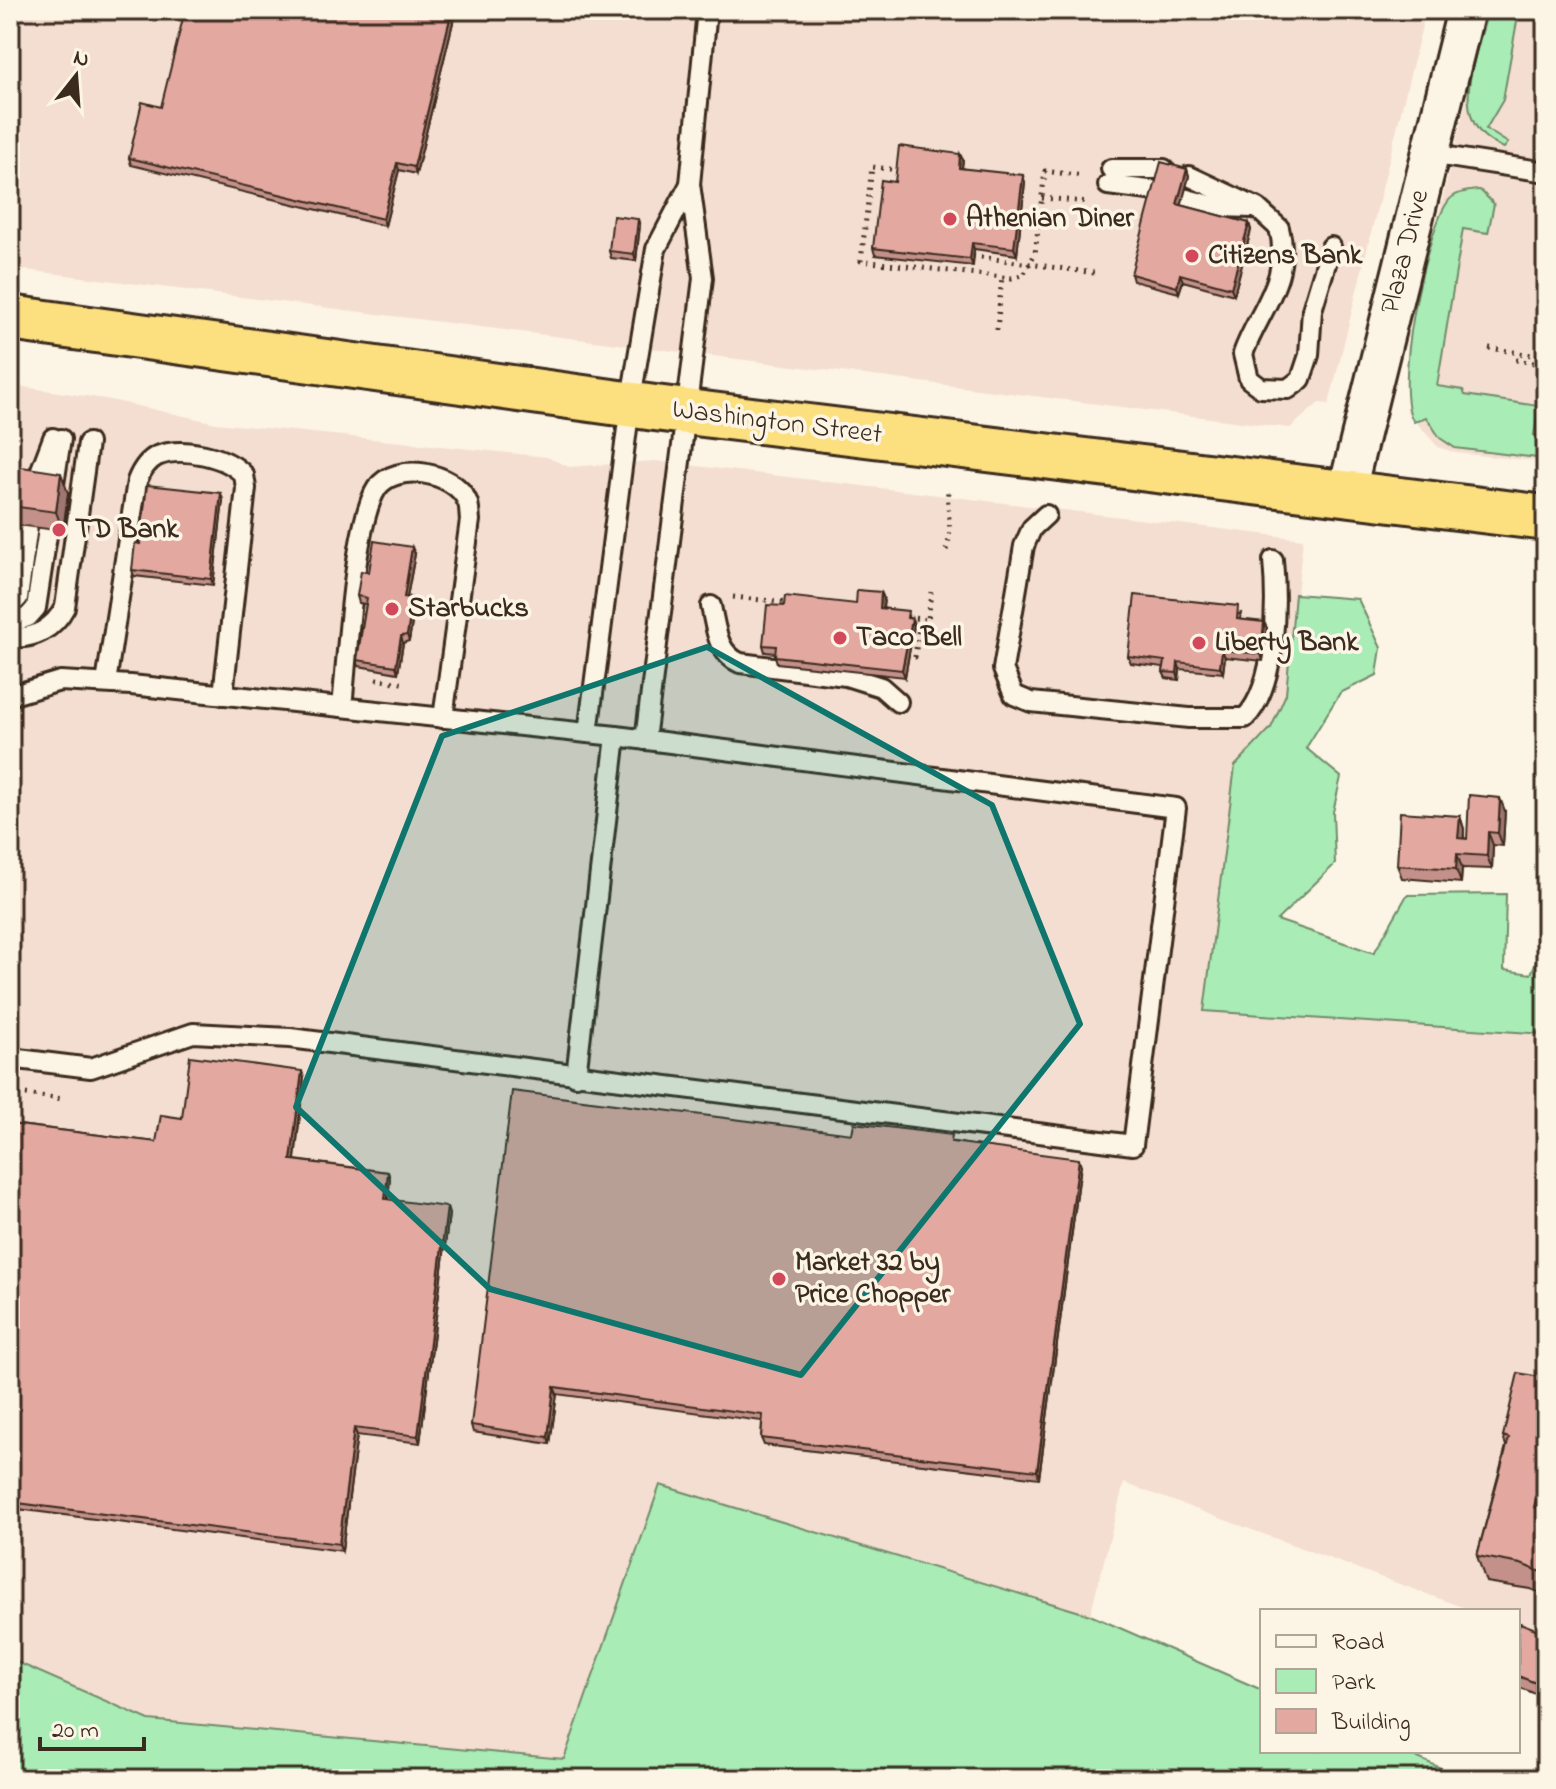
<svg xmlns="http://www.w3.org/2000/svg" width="1556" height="1789" viewBox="0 0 1556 1789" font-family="'Indie Flower',sans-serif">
<rect width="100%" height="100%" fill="#fcf5e5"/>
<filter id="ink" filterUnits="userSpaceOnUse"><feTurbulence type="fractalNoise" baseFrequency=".0125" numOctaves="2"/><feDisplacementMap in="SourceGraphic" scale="16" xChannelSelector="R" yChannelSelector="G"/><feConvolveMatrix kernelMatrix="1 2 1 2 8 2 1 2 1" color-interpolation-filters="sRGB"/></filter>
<g filter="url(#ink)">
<g fill="#f4ded1">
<path d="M10,10h1416l-97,394 -10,-1 -29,25 -1280,-160z"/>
<path d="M1488,10h58v452l-90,-9 -18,-6 -31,-35v-66z"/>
<path d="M10,385l96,14 110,24 331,34 22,10 86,-6 648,78 -17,155 -15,34 -36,38 -31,245 342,23v604l-28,-10v-17h-45l-349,-128 -34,132 -429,-129 -97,273 -415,-39 -139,-61z"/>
</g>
<g fill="#a9ecb6" stroke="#728b6a" stroke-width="2">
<path d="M1488,10h31l-16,90 -17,29 22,14 -4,5c-61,-23 -27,-91 -16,-138z"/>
<path d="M1480,190l14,14 -6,29 -25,-4 -26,157 26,4 2,5 74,11 -5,29 12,2v22l-91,-11 -15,-10 -14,-21 -12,5c-22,-31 11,-187 33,-219 6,-11 21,-12 33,-13z"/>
<path d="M1295,594l63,5 23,49 -4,27 -37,18 -34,55 35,29 -8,35 2,52 -58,56 97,33 33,-58 99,-1 -2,76 27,4 15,-38v98l-342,-23 31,-245 36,-38 15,-34z"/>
<path d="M660,1485l430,130 172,75v61h140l64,28h-1456v-120l139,61 415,39z"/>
</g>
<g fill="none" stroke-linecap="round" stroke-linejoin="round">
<defs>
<g id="lane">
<path d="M1430,154l116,18"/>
<path d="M1111,169h53"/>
<path d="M1189,176l68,32 22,20c14,50 -22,85 -36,126l6,25 12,9 27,1 13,-10 8,-24 3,-45 19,-63"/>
<path d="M1108,185l49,6"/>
<path d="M1183,198l34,9 37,1"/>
<path d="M34,488l19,-50"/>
<path d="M53,491l8,-52"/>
<path d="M1046,515l-14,13 -8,18 -21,123 11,26 17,7 158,16h56c32,-33 32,-115 28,-158"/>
<path d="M10,606l8,-8 10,-72"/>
<path d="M711,606c5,23 6,47 29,57l106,13 35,11 17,15"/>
<path d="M10,623l18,-6 8,-9 12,-79"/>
<path d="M10,637c24,3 44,-9 55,-30l23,-164"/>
<path d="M106,683l31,-202c4,-10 10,-20 20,-25 25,-10 70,0 87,19l2,13 -23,207"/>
<path d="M10,696l50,-15 71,4 485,51 560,72 -43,337 -843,-107 -97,-5 -102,35 -81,-10"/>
<path d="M342,707c5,-46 12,-185 35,-219 19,-27 78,-16 90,13 3,5 2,13 3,19l-27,198"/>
<path d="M588,733l42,-328 26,-156 34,-65"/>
<path d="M645,740l58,-462 -13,-94 17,-174"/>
<path d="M576,1076l40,-340"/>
</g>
<path id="street" d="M1346,494l120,-484"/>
<path id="highway" d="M10,318l645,90 891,110"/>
</defs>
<use href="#lane" stroke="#3b2a1e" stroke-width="24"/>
<use href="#street" stroke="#3b2a1e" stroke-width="42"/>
<use href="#highway" stroke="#3b2a1e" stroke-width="50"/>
<g stroke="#3b2a1e" stroke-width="5" stroke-dasharray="2 6" stroke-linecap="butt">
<path d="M899,170l-27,-3 -11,94 151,17 12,-4 11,-20 10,-83 38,5"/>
<path d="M1042,198l47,4"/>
<path d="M973,256l121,17"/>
<path d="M997,330l5,-54"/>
<path d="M1489,348l55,9"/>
<path d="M1516,360l30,5"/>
<path d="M1542,365l4,-22"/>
<path d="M946,550c8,-20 0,-38 2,-59"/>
<path d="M733,597l57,6"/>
<path d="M414,612l17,3"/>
<path d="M907,617l21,3 3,-28"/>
<path d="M907,656l8,1 5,-38"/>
<path d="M376,679l31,5"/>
<path d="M10,1092l53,7"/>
</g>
<use href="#lane" stroke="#fcf5e5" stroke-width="18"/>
<use href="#street" stroke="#fcf5e5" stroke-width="36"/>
<use href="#highway" stroke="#fce080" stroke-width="44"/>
</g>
<g fill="#c3918a" stroke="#3b2a1e" stroke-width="2">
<path d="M456,10l-40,164 -17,-4 -14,56 -254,-61 -2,-7 32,-51z"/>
<path d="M963,160l-1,8 63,14 -8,73 -43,-6 -1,17 -98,-11 -2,-7 22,-66z"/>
<path d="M1187,169l2,7 -8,29 68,18 2,7 -17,65 -51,-14 -4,12 -46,-12 -2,-7z"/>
<path d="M640,225l-4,36 -25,-3 -2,-7z"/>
<path d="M10,459l6,1 2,7 50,26 -5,38 -45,-6 -8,59z"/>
<path d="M223,500l-10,85 -79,-9 -2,-6 8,-26z"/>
<path d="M415,554l-8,43 8,8 -6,36 -6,2 -5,30 -39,-7 -2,-6 9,-56 -7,-1 -2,-7 12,-24z"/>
<path d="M881,592l3,7 -1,9 29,11 2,6 -9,52 -128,-14 -2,-7v-3l-10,-1 -2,-7 21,-39 72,-2z"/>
<path d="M1241,613l-1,6 27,9 -4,33 -38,-4 -2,16 -43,-4 -1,11 -13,-2 -3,-6 1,-5 -33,-4 -3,-7z"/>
<path d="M1505,811l-2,35 -10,-1 -1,24 -30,-1 -1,15 -59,-5 -5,-13 63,-49 4,13v9l3,1z"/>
<path d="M304,1078l-9,82 93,12 2,7 -2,21 61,14 -29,229 -63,-8 -15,116 -332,-43v-384l146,18 26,-24z"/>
<path d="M852,1134l103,8 126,23 -42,313 -275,-33 -3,-7 1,-17 -205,-27 -7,50 -77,-12 -2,-7z"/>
<path d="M1546,1378v217l-16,-6 -44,-7 -9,-26 29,-110 -3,-10z"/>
<path d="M1518,1628l28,5v65l-28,-11z"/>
</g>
<g fill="#9f7671" stroke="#3b2a1e" stroke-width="2">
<path d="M15,10h4l-9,47v-19z"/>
<path d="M452,10h4l-40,164 -2,-7z"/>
<path d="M960,154l3,6 -2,14 -2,-6z"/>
<path d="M397,163l2,7 -14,56 -2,-7z"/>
<path d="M1187,169l2,7 -9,35 -3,-7z"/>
<path d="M1023,175l2,7 -8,73 -3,-7z"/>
<path d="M638,219l2,6 -4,36 -2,-7z"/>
<path d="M1249,223l2,7 -17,65 -3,-7z"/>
<path d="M972,243l2,6 -1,17 -3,-7z"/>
<path d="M1180,274l3,7 -4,12 -2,-6z"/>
<path d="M61,473l7,20 -5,38 -7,-19z"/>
<path d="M221,493l2,7 -10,85 -2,-6z"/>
<path d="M11,506l7,19 -8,59v-70z"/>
<path d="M412,547l3,7 -9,49 -2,-6z"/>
<path d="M881,592l3,7 -2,15 -2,-6z"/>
<path d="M413,598l2,7 -6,36 -2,-6z"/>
<path d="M912,619l2,6 -9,52 -3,-7z"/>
<path d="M1264,622l3,6 -4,33 -2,-7z"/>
<path d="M401,636l2,7 -5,30 -2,-7z"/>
<path d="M1222,650l3,7 -2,16 -3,-6z"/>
<path d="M1178,662l2,7 -1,11 -2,-7z"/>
<path d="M1500,798l5,13 -2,35 -5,-13z"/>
<path d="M1460,816l4,13 -1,22 -5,-13z"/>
<path d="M1488,832l5,13 -1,24 -5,-13z"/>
<path d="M1457,854l5,14 -1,15 -5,-14z"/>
<path d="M302,1071l2,7 -10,88 -3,-6z"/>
<path d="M1079,1159l2,6 -42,313 -2,-7z"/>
<path d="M388,1172l2,7 -3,27 -2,-7z"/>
<path d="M447,1207l2,7 -29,229 -2,-7z"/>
<path d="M554,1387l3,7 -7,50 -2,-7z"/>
<path d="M354,1428l3,7 -15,116 -3,-7z"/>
<path d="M1546,1457v63l-12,-13z"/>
</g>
<g fill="#e3a9a1" stroke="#3b2a1e" stroke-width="2">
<path d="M10,10h5l-5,28z"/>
<path d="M185,10h267l-38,157 -17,-4 -14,56 -254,-61 13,-56 19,5z"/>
<path d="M899,146l61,8 -1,14 64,7 -9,73 -42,-5 -2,16 -97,-11 8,-68 14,2z"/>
<path d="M1161,162l26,7 -10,35 72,19 -18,65 -51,-14 -3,13 -46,-13z"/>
<path d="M613,216l25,3 -4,35 -25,-3z"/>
<path d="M10,459l6,1 -1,6 46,7 -5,39 -45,-6 -1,8z"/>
<path d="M147,485l74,8 -10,86 -79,-9 3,-27 5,1z"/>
<path d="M374,541l38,6 -8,50 9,1 -6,37 -6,1 -5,30 -39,-6 10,-62 -10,-2 4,-25 8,1z"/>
<path d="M857,590l24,2 -1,16 28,3 -1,7 5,1 -10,51 -127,-14 1,-10 -13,-1 4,-40 17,1 1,-10 71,8z"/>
<path d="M1135,595l103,11 -1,13 27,3 -3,32 -39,-4 -2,17 -42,-5 -1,11 -14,-1 2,-11 -37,-5z"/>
<path d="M1469,795l31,3 -2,35 -10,-1 -1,24 -30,-2 -1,15 -59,-4 3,-53 60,4 -2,22 9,1z"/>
<path d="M190,1056l112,15 -11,89 97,12 -3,27 62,8 -29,229 -64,-8 -15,116 -329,-42v-378l146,18 5,-27 21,3z"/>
<path d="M512,1091l340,43 2,-11 98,12 -1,7 128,17 -42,312 -276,-33 2,-23 -209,-28 -6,50 -77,-12z"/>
<path d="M1518,1373l28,5v79l-12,50 12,4v63l-25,-10 -44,-8 32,-118 -6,-2z"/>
<path d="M1520,1623l26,10v54l-28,-11v-48z"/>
</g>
</g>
<path fill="#0f766e" fill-opacity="0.2" stroke="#0f766e" stroke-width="6" stroke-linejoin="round" d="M707,647l285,158 88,219 -279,351 -311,-86 -194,-182 146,-371z"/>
<g fill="#d1495b" stroke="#fcf5e5" stroke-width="3">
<circle cx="950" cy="219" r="8"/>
<circle cx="1192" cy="256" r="8"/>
<circle cx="59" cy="530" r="8"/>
<circle cx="392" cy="609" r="8"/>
<circle cx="840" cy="638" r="8"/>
<circle cx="1199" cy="643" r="8"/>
<circle cx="779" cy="1279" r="8"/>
</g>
<g text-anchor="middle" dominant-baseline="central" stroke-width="7" stroke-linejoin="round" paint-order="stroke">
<g font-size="28" font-weight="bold" fill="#3b2a1e" stroke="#fcf5e5" text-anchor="start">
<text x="966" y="219">Athenian Diner</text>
<text x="1208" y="256">Citizens Bank</text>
<text x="75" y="530">TD Bank</text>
<text x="408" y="609">Starbucks</text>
<text x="856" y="638">Taco Bell</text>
<text x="1215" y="643">Liberty Bank</text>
<text x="795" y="1263">Market 32 by<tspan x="795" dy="32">Price Chopper</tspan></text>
</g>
<g font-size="28" fill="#3b2a1e" stroke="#fcf5e5">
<text transform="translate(1406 252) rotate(-76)">Plaza Drive</text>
<text transform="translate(777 423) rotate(7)">Washington Street</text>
</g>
</g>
<rect width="1556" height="1789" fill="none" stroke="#fcf5e5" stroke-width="40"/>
<rect x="20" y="20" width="1516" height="1749" fill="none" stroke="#3b2a1e" stroke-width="3" filter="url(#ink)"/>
<rect x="1260" y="1609" width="260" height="144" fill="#fcf5e5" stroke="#afa495" stroke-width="2"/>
<rect x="1276" y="1635" width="40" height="12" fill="#fcf5e5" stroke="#afa495" stroke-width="2"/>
<text x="1332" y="1649" font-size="24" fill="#3b2a1e">Road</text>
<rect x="1276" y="1669" width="40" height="24" fill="#a9ecb6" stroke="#afa495" stroke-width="2"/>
<text x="1332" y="1689" font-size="24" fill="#3b2a1e">Park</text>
<rect x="1276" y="1709" width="40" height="24" fill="#e3a9a1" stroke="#afa495" stroke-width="2"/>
<text x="1332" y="1729" font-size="24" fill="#3b2a1e">Building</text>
<g transform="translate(76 76) rotate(17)" stroke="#fcf5e5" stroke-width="6" paint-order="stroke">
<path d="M0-6L14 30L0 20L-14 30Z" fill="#3b2a1e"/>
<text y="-12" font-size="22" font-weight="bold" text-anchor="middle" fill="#3b2a1e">N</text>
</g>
<path d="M40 1737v12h104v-12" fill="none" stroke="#3b2a1e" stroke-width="4"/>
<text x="52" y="1737" font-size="24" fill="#3b2a1e" stroke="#fcf5e5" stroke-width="6" paint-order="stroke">20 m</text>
</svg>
